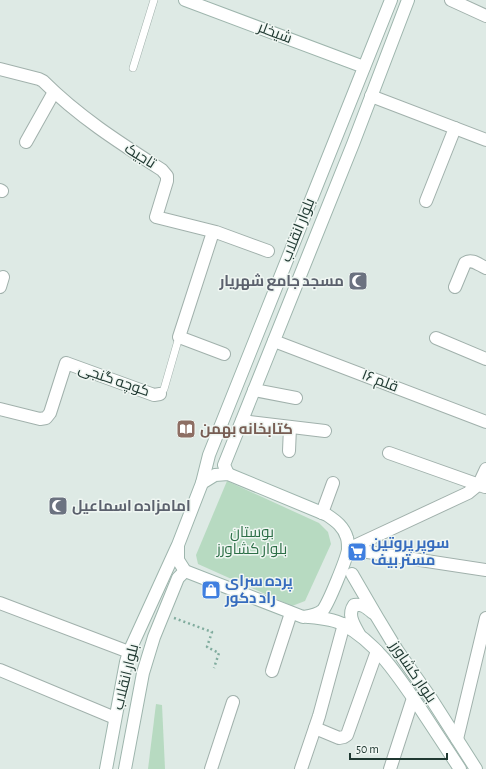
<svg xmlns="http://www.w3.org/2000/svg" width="486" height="769" viewBox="0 0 486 769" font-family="'Alegreya Sans',Cairo,sans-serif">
<rect width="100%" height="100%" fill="#deeae5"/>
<g fill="#b7dac1">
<path d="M227,481l92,42 9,9 3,12 -26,57 -13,5 -94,-42 -2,-9z"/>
<path d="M156,704l6,1 3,64h-17z"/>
</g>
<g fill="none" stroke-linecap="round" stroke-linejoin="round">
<defs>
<g id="lane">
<path d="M133,68l21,-68"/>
<path d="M160,394l4,-5 15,-52"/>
</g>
<g id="street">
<path d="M451,0l35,16"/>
<path d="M0,69l39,10 4,2c36,36 77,62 119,89l5,6v5l-11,36 60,15 52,19"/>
<path d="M371,96l115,44"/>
<path d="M26,142l28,-50"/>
<path d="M0,190l2,1"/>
<path d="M426,201l29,-73"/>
<path d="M213,232l-34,105 45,17"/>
<path d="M0,287l3,-10"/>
<path d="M455,287l10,-24c7,-5 14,2 21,5"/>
<path d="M436,338l50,21"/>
<path d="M274,341l212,81"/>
<path d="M254,390l42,8"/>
<path d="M0,409l40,10 6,-1 4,-5 16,-50 88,32 6,-1"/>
<path d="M242,421l83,10"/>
<path d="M289,451l1,-24"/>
<path d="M389,453l96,34"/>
<path d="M322,513l11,-30"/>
<path d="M348,549l120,-56 11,-9 7,-15"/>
<path d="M348,549l138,21"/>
<path d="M0,603l129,49"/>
<path d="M0,670l115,48"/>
<path d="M272,671l19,-58"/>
<path d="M315,728l24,10 5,-1 3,-2 30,-84"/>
<path d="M457,739l29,-121"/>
<path d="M211,769l22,-67"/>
<path d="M301,769l18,-53 25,-92"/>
<path d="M390,769l23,-71"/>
</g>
<g id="secondary">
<path d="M185,0l179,67"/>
<path d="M228,474l-4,-9 129,-321 55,-144"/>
<path d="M228,474l99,41c9,6 17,12 20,23 1,3 1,8 1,12 -2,10 -19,52 -25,60 -5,5 -13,6 -20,7l-118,-46 -7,-11v-15l24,-62 13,-8z"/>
<path d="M202,483l7,-28 182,-455"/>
<path d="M352,574l25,43 20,33 35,50 44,69"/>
<path d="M308,617c12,1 26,2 36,8 34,19 54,51 76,83 13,20 27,41 40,61"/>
<path d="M359,634c-5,-9 -12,-19 -5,-29 9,-1 12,2 19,8"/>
<path d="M106,769l20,-107 3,-10 48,-105"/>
<path d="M125,769l18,-96 11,-36 24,-59 7,-7"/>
</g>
</defs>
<use href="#lane" stroke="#a1b1ac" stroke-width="8"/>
<use href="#street" stroke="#a1b1ac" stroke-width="14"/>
<use href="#secondary" stroke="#9eb5ad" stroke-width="14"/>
<path stroke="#80ac9e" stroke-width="2.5" stroke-dasharray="2 3" stroke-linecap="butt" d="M174,618l38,14 -5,15 12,6 -5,15"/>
<use href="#lane" stroke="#fff" stroke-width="7"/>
<use href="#street" stroke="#fff" stroke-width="12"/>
<use href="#secondary" stroke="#fff" stroke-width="12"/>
</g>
<defs>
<symbol id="mosque-square" viewBox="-11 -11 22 22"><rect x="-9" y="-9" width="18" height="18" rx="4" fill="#6b7280" stroke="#eff6f2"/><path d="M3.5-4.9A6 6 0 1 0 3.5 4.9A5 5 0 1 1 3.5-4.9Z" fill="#fff"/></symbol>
<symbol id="library-square" viewBox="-11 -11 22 22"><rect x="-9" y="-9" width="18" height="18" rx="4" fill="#8d6e63" stroke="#eff6f2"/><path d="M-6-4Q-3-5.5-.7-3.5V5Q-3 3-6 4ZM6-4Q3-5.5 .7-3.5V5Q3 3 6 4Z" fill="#fff"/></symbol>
<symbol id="supermarket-square" viewBox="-11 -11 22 22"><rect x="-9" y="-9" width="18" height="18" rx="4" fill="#3f7fe0" stroke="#eff6f2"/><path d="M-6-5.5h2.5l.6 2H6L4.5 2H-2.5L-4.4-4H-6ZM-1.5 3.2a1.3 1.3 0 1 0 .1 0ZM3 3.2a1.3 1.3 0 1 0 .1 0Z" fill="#fff"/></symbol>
<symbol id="shop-square" viewBox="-11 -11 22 22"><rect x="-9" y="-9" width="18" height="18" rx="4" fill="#3f7fe0" stroke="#eff6f2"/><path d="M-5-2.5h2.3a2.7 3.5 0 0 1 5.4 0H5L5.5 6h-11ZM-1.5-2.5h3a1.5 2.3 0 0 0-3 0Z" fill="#fff"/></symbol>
</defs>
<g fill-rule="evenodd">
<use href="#mosque-square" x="347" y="270" width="22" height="22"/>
<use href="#library-square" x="175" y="418" width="22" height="22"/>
<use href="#mosque-square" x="47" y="495" width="22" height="22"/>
<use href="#supermarket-square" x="346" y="541" width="22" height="22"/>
<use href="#shop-square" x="200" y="579" width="22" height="22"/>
</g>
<g text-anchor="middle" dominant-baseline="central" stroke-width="3" stroke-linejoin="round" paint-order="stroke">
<g font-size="15" fill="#203932" stroke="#eff6f2">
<text transform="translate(275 33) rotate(21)">شیخلر</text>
<text transform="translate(140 156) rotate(32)">تاجیک</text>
<text transform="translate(298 230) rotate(-68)">بلوار انقلاب</text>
<text transform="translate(114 380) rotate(19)">کوچه گنجی</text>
<text transform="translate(380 381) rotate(21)">قلم ۱۶</text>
<text transform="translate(413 672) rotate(56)">بلوار کشاورز</text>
<text transform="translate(126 677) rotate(-76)">بلوار انقلاب</text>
</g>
<g font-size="15" font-weight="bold" fill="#5b616d" stroke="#eff6f2" text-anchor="end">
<text x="344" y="281">مسجد جامع شهریار</text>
<text x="72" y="506" text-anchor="start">امامزاده اسماعیل</text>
</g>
<g font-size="15" font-weight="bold" fill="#785e54" stroke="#eff6f2" text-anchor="start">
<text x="200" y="429">کتابخانه بهمن</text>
</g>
<g font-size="15" fill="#2c6e46" stroke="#eff6f2">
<text x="252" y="532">بوستان<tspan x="252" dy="17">بلوار کشاورز</tspan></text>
</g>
<g font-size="15" font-weight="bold" fill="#366cbe" stroke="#eff6f2" text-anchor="start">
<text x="371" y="543">سوپر پروتین<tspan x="371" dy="17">مستر بیف</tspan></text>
<text x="225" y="581">پرده سرای<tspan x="225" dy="17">راد دکور</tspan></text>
</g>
</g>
<path d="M350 753v6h97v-6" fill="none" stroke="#203932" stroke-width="2"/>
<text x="356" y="753" font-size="12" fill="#203932" stroke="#eff6f2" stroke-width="3" paint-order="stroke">50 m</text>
</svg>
